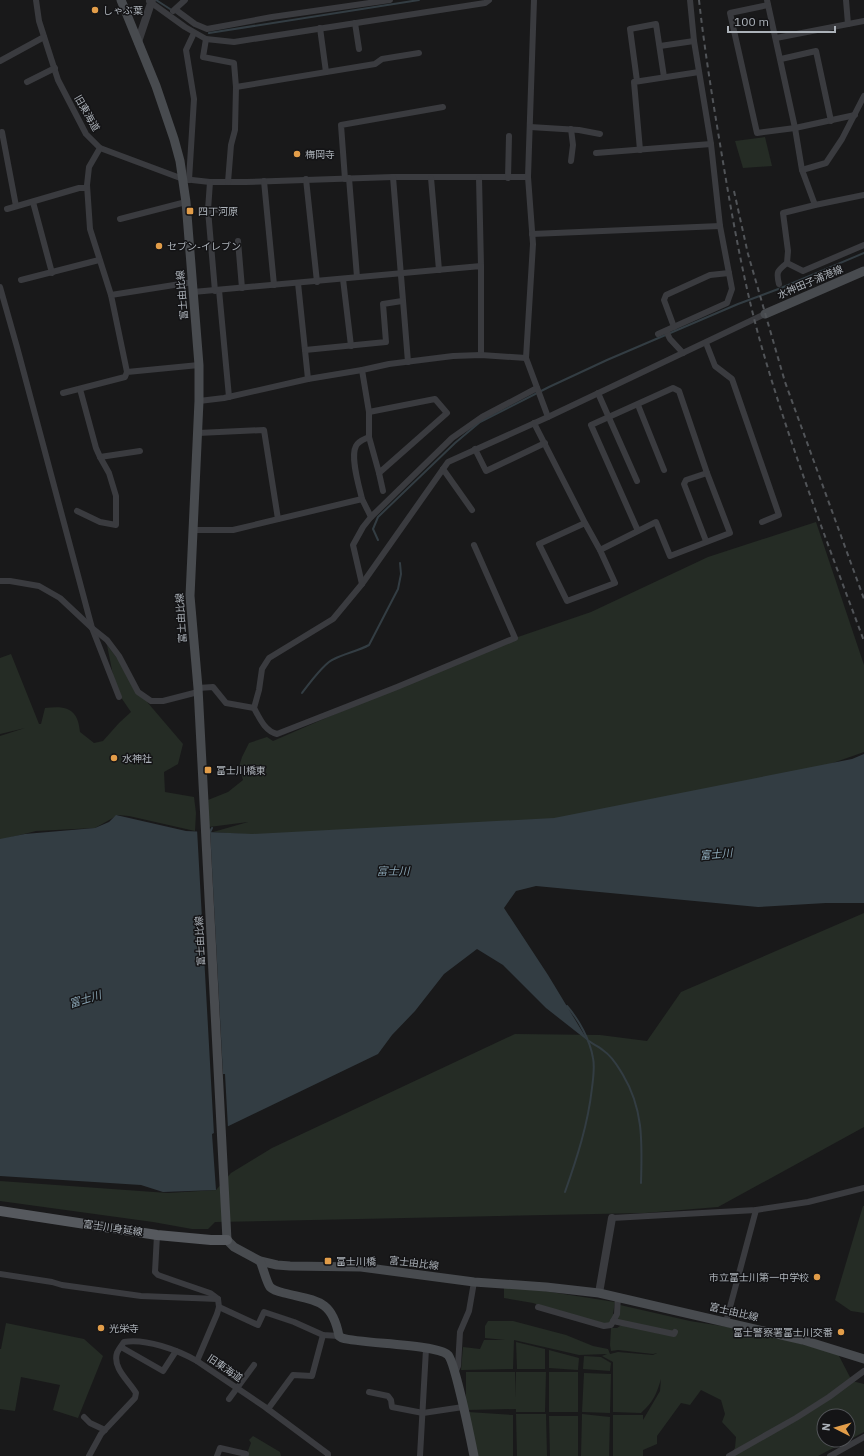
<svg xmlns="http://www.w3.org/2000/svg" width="864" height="1456" viewBox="0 0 864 1456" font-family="'IBM Plex Sans','Noto Sans JP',sans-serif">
<rect width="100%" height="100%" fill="#19191a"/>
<g fill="#252c25" fill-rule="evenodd">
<path d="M765,137l7,29 -29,2 -8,-27z"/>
<path d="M816,522l48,143v87l-82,29 -149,27 -258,35 -162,-11 35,-10 -39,5 -1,-27 20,-8 15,-12 -4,-13 3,-10 7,-14 18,-6 6,4 124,-54 118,-49 76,-26 117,-55z"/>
<path d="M107,645l19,25 22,33 35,41 -5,20 -14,8 1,20 29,5 2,16 -1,18 -66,-15 -11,-1 -23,13 -59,3 -36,9v-104l25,-8 -25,6v-76l11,-4 28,70h2l4,-16c22,-3 33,1 35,24l14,11 9,-2 16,-18 12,-11 -15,-22z"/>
<path d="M864,913v214l-146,80 -73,6 -430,9 -7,7h-16l-39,-7 -153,-21v-20l168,12 48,-3 15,-17 41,-25 243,-114 85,1 47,6 34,-49z"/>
<path d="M863,1206h1v107l-13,-2 -16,-11z"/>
<path d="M504,1287l21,1 90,14 -2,12h6l1,-9 70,16 63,10 85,23 14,27 12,3v48l-46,24h-89l6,-8 1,-11 -14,-15 3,-8 -4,-14 -20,-10 -11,15 -9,-2 -24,33v8l-14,6v6h-30v-41h30v5l17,-29 1,-12c-5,16 -7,22 -20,34l-28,-1v-50l-11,-6 5,-2 -28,1 -65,-15 -1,29 -52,1 2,-23 17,2 4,-9h21l-20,-2v-12l3,-5h25l53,14 27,11 15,3 2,5 8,-2 35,3 4,-2 -4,1 -35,-4 -7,1 -1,-6 1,-17h6l6,-4 -5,-2 -13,4 -72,-23 -29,-5zM824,1416h24v24h-24z"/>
<path d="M6,1323l78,16 19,17 -25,62 -25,-8 7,-25 -39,-8 -6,34 -15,-2v-60h1z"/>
<path d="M516,1342l29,7v20h-28z"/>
<path d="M549,1350l30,8 -1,12 -29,-2z"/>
<path d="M584,1356l17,1 10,6 -1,8 -27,-2z"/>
<path d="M466,1372h49l1,26v-26h30l-1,40h-29v-3l-50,1z"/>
<rect x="549" y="1372" width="29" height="40"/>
<path d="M584,1373l27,1 -1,39 -28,-1z"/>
<path d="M468,1412l45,3v41h-35z"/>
<path d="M516,1414h30l1,42h-30z"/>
<path d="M582,1414l28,3 -1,39h-28z"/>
<path d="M549,1416h29v40h-28z"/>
<path d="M253,1436l27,16 1,4h-35l5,-13 -2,-3z"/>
</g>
<path fill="#333d43" d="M864,754v149h-38l-68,4 -222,-21 -20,5 -12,17 44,67 40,66 -42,-33 -43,-43 -26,-16 -33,25 -29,37 -23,24 -14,19 -166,80 4,56 -53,2 -22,-7 -141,-9v-337l25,-5 70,-6 14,-6 7,-7 70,16 66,3 302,-16 298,-59z"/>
<path fill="#19191a" d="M197,829l13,1 13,244h2l3,54 -14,7z"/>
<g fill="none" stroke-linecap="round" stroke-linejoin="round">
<g stroke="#333d43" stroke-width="2">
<path d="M156,0l14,9"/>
<path d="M209,33l210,-33"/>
<path d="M378,540l-5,-11 5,-12 77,-74 25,-21 69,-35 58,-27 131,-56 43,-16 83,-35"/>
<path d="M302,693c6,-8 23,-31 32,-34 12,-6 24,-8 35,-14l29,-56 3,-15 -1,-11"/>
<path d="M209,834l3,-6"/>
<path d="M589,1041c5,4 11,6 15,10 9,6 14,16 19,24 21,35 19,69 18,108"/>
<path d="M565,1192c12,-34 23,-68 27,-104 1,-9 3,-21 1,-30 -3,-18 -14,-38 -26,-52"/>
</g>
<g stroke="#3a3b3f" stroke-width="6">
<path d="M36,0l3,21 19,59 28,54 14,14 83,31 27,3h36l147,-5h135"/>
<path d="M534,0l-6,177 5,67 -7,114 22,59"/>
<path d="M767,0l28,128 7,42 13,35"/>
<path d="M846,0l2,24"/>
<path d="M149,1l36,26 21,12 28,3 251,-39 4,-3"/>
<path d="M768,5l-38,8 27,120 38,-5 60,-13"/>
<path d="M176,10l19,14 12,5 65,-12 118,-17"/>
<path d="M173,11l12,-11"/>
<path d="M355,23l4,26"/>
<path d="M320,28l6,44"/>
<path d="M776,38l88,-17"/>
<path d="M206,39l-3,18 31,6 2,24 -1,43 -4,15 -3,37"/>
<path d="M660,46l34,-5"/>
<path d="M781,59l35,-8 15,70"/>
<path d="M0,61l44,-24"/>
<path d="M637,81l-7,-52 26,-5 8,53"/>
<path d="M27,82l28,-14"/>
<path d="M236,87l139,-23 7,-5 37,-6"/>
<path d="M530,127l49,3 21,4"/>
<path d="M571,129l2,16 -2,16"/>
<path d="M2,132l14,74"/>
<path d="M100,148l-11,19 -2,18 3,44 21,66 16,77"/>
<path d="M640,150l-6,-68 65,-10"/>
<path d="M596,153l115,-9"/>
<path d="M802,170l24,-7 16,-24 22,-43"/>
<path d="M393,177l15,185"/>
<path d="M349,178l8,99"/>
<path d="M431,178l8,92"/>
<path d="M479,178l2,88"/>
<path d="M508,178l1,-42"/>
<path d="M306,179l11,103"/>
<path d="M345,179l-4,-54 102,-18"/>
<path d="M189,180l5,-81 -8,-49 8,-17"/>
<path d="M264,181l10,104"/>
<path d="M210,182l-2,28 7,81"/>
<path d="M33,202l19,71"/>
<path d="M7,209l72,-21h8"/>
<path d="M208,210l24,-1"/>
<path d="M120,219l66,-17"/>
<path d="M532,234l188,-8"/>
<path d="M238,241l4,47"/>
<path d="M787,263l16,8 61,-26"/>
<path d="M343,279l8,67"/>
<path d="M21,280l78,-20"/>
<path d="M298,283l10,96"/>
<path d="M779,284c-3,-12 -2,-13 8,-21l1,-12 -5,-38 32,-8 49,-10"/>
<path d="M0,287l17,60 75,281 27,69"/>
<path d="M219,290l10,107"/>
<path d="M193,292l288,-26v89"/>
<path d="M111,295l82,-13"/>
<path d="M674,327l-10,-27 2,-5 44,-20 19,-2"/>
<path d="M666,331l4,8 13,14"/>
<path d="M658,334l69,-31 5,-14 -12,-63 -9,-82 -17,-103 -4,-41"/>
<path d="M706,343l9,23 17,13 47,136 -17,7"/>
<path d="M305,350l81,-8 -3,-38 19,-3"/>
<path d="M63,393l62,-16 2,-5 72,-7"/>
<path d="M598,393l39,88"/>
<path d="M199,401l25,-3 84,-19 54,-9 27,-6 64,-8 28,-1 45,3"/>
<path d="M638,405l26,65"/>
<path d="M369,412l66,-13 12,14 -68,60 -10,-36"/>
<path d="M534,423l51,100 15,27 15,33 -48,18 -28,-57 46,-21"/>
<path d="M198,433l66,-3 14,89"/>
<path d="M475,449l11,22 59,-28"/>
<path d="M100,457l40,-6"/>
<path d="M443,469l29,41"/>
<path d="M379,473l4,18"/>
<path d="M362,499c-3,-13 -12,-42 -6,-53 2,-5 9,-7 13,-9v-25l-7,-42"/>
<path d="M77,511l23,11 16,3v-29l-7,-23 -9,-16 -4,-9 -16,-59"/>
<path d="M193,530h40l129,-31 9,18"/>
<path d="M706,541l-22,-57 2,-4 21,-7"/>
<path d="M474,545l41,93 -118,49 -120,47c-12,-3 -17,-15 -23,-26l5,-18 3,-21 7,-11 64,-39 29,-35 86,-122 100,-45 217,-103"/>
<path d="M600,550l38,-19 -47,-106 82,-37 6,3 28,82 23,60 -60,23 -14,-34 -18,9"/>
<path d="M0,581h10l29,5 21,12 32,30 15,12 12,16 19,36 13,9h12l35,-9"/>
<path d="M362,584l-9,-39 10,-18 8,-10 81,-79 30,-21 55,-29"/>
<path d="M198,688l15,-1 13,16 28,5"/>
<path d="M612,1218l144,-8 52,-8 56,-14"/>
<path d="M157,1235l-2,37 3,3 17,6 35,12 8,6 1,8 -2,7 -20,47"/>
<path d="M0,1274l52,8 10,3 79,11 77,3"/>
<path d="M219,1307l39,18 6,-13 30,10 29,13 16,1"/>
<path d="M538,1307l66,19 7,-1 6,-11 1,-18"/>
<path d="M613,1321l61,13 1,-2"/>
<path d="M726,1322l30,-112"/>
<path d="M121,1347l42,24 13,-20"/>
<path d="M455,1373l3,-7 2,-34 9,-21 5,-29"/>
<path d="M369,1392l19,4 3,4 1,7 31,6 40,-6"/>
<path d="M229,1399l25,-34"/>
<path d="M268,1409l25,-34 19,1 11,-41"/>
<path d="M84,1417l6,6 15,7"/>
<path d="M89,1456l12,-22 34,-36 1,-5c-6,-11 -24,-25 -19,-40 1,-3 5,-8 7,-11 21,-4 54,8 73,19l68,46 63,47v2"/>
<path d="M217,1456l3,-8 26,6"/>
<path d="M420,1456l6,-107"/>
<path d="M729,1456l67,-38 33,-21 35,-26"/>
<path d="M830,1456l34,-19"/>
</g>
<g stroke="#3a3b3f" stroke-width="8">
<path d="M138,42l14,-42"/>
<path d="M599,1293l13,-75"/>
</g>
<g stroke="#484b4f" stroke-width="9">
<path d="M121,0l35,86 18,53 6,22 6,41 13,163v36l-9,195 8,92 29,552 7,7 26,14 17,4 13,1 71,1 113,15 72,5 53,6 204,47 61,19"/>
<path d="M765,314l99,-43"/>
<path d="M260,1261c3,6 6,20 10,26 3,3 10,5 14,6 32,8 48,6 55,43l3,2c21,6 94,6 106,17 7,7 23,86 26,101"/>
</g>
<path stroke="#56595e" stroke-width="10" d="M0,1211l157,24 54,5h16"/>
<g stroke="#515458" stroke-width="2" stroke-dasharray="5 4" stroke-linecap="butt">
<path d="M699,0c6,54 15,108 24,162 10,60 21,121 37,179 29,102 67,201 104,300"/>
<path d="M734,191l14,63 37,128 79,217"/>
</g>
</g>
<g fill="#e29d49" stroke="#141416" stroke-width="1.5">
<circle cx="95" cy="10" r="4"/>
<circle cx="297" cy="154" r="4"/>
<rect x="186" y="207" width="8" height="8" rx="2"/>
<circle cx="159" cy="246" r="4"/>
<circle cx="114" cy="758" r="4"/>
<rect x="204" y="766" width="8" height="8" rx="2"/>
<rect x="324" y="1257" width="8" height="8" rx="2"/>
<circle cx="817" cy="1277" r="4"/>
<circle cx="101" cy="1328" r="4"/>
<circle cx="841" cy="1332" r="4"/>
</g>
<g text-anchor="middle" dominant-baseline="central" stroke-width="3" stroke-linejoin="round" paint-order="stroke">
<g font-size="10" fill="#acb2b9" stroke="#141416" text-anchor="start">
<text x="103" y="10">しゃぶ葉</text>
<text x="305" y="154">梅岡寺</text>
<text x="198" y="211">四丁河原</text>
<text x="167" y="246">セブン-イレブン</text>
<text x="122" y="758">水神社</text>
<text x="216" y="770">富士川橋東</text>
<text x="336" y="1261">富士川橋</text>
<text x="809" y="1277" text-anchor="end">市立富士川第一中学校</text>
<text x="109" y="1328">光栄寺</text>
<text x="833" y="1332" text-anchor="end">富士警察署富士川交番</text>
</g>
<g font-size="10" fill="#acb2b9" stroke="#141416">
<text transform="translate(87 113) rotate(60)">旧東海道</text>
<text transform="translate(810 282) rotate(-23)">水神田子浦港線</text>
<text transform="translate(182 295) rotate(-95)">富士由比線</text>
<text transform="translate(181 618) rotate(-94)">富士由比線</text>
<text transform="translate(200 941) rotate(-93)">富士由比線</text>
<text transform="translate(113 1228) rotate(8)">富士川身延線</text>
<text transform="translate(414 1263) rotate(7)">富士由比線</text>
<text transform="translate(734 1312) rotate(13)">富士由比線</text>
<text transform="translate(225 1368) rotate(34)">旧東海道</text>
</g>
<g font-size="11" font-style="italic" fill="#87a2b1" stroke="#141416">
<text transform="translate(716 854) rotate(-5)">富士川</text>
<text x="393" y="871">富士川</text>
<text transform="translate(85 999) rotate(-17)">富士川</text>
</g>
</g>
<g transform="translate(836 1428) rotate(276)"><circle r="19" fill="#141416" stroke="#515357"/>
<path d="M0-3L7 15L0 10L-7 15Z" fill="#e29d49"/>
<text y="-6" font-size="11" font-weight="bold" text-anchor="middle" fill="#acb2b9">N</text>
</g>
<path d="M728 26v6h107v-6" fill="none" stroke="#acb2b9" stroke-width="2"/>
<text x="734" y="26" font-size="12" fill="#acb2b9" stroke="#141416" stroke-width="3" paint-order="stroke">100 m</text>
</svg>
